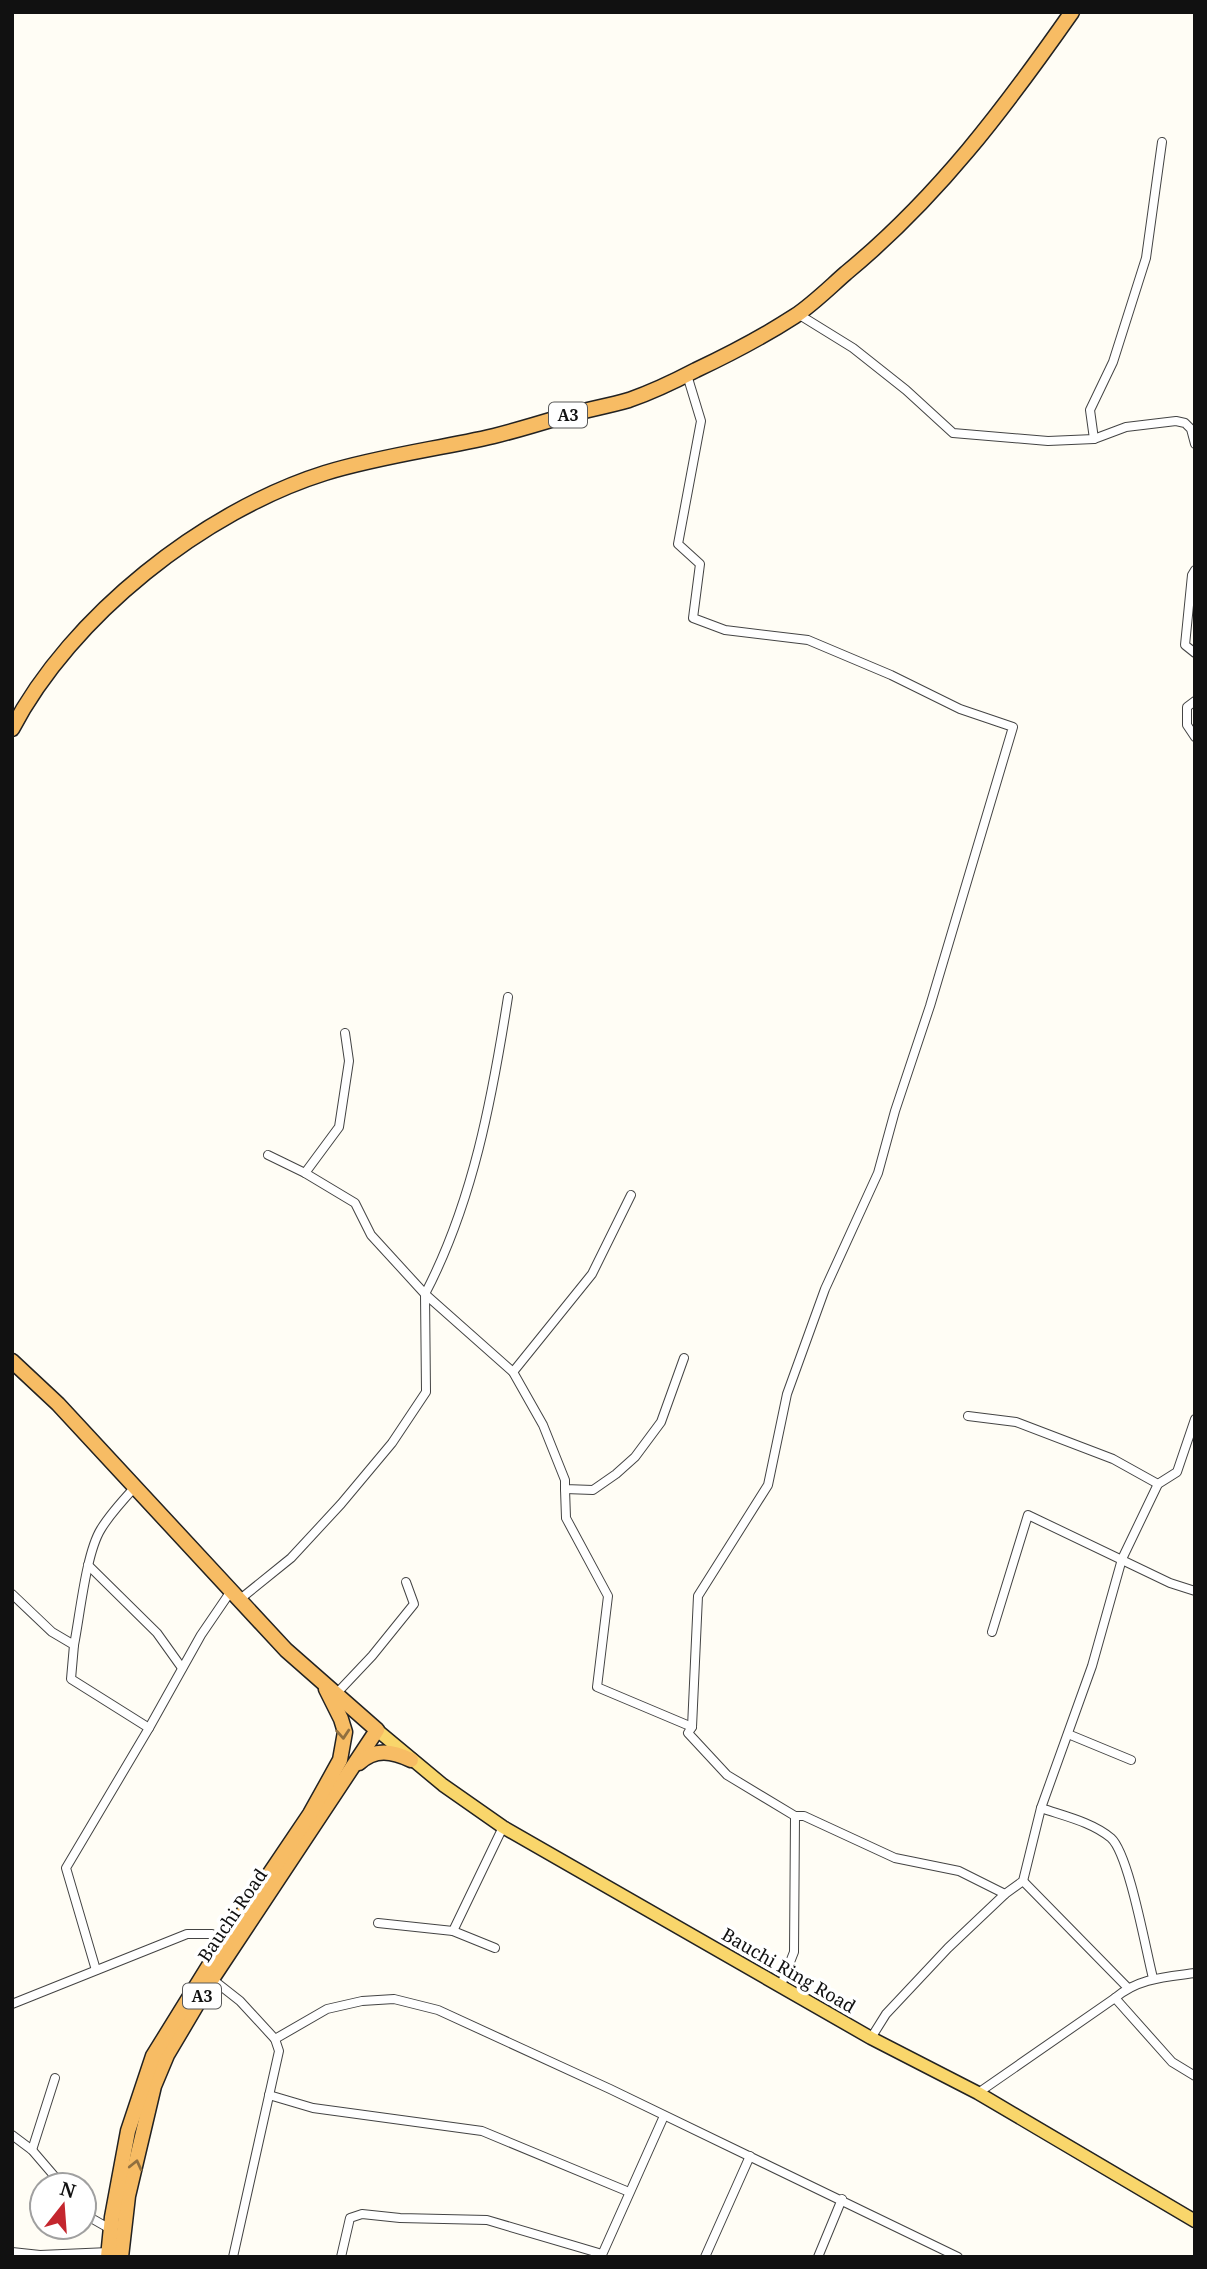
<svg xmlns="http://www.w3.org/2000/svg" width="1207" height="2269" viewBox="0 0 1207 2269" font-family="'Noto Serif',serif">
<rect width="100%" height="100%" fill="#fffdf5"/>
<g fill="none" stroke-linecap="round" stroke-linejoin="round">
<defs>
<g id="minor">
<path d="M798,314l55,34 53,42 47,43 95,8 46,-2 32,-12 50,-6 9,2 6,6 4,15"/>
<path d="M687,375l14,46 -23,123 22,20 -7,54 32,12 83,10 83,35 69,34 53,18 -83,279 -35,105 -17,62 -53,116 -38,105 -19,91 -70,111 -6,131 -4,6 39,42 68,41 -1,136 -13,33"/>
<path d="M1094,439l-4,-29 23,-48 33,-104 16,-116"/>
<path d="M1195,570l-3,5 -7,70 10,8"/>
<path d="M1195,701l-8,6v18l8,12"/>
<path d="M268,1155l37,18 50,30 16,32 54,59c48,-92 67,-195 83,-297"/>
<path d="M305,1173l34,-46 10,-66 -4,-28"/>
<path d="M513,1372l30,53 22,55v9l28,1 23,-16 19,-17 26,-35 23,-64"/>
<path d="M968,1416l48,6 97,37 45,25"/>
<path d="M565,1489l1,29 42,78 -11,91 95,40"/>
<path d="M88,1565l69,68 25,35"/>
<path d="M12,1594l40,38 22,13 -3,34 78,49 -83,140 30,102"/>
<path d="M239,1600l52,-42 50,-54 51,-61 34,-51 -1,-98 88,78 79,-98 39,-79"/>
<path d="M992,1632l36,-117 142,68 25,8"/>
<path d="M74,1645c6,-30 12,-92 27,-116 9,-15 22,-29 34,-42"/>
<path d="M337,1693l35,-37 42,-52 -8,-22"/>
<path d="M149,1728l52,-93 30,-44"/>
<path d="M1068,1734l63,26"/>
<path d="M1041,1808c23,8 51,14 70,30 18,16 35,113 42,140"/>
<path d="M795,1816h9l91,42 64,13 46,23"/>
<path d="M1023,1881l104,106"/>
<path d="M378,1923l75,8 50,-104"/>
<path d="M453,1931l42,17"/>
<path d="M212,1979l28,22 35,38 52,-30 35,-8 32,-2 44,11 172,79 348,168"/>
<path d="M1115,1998l57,64 23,14"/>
<path d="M12,2004l175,-70h25l11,9"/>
<path d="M871,2038l15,-24 62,-66 57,-54 18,-13 18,-73 51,-142 30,-107 36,-75 19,-12 18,-53"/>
<path d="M978,2093l137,-95c23,-20 51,-21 80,-25"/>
<path d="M269,2095l44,13 169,23 147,61"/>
<path d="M12,2135l20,15 30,35"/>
<path d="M32,2150l23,-72"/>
<path d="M84,2214l28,16"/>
<path d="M12,2252l28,3 69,-3"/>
<path d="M233,2257l46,-206 -4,-12"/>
<path d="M341,2257l9,-39 12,-4 38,4 87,2 115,34"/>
<path d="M601,2257l63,-141"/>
<path d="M705,2257l45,-101"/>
<path d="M818,2257l24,-58"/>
</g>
<path id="primary" d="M377,1730l66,55 60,42 368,211 107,55 217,128"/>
<g id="trunk">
<path d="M12,729c59,-113 192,-218 313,-256 55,-17 113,-24 169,-37 24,-6 47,-13 70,-20 22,-6 44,-10 65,-16 23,-8 46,-19 67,-30 34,-16 68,-34 99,-54 18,-12 35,-29 51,-43 92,-76 158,-164 226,-261"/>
<path d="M12,1361l46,43 228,246 91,80 -165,249 -45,76 -13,31 -26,110 -7,61"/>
<path d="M359,1763c16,-15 33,-12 52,-3"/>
<path d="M108,2257l4,-40 16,-86 25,-75 70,-113 87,-129 30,-54 5,-28 -4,-13 -15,-30"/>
</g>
</defs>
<use href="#minor" stroke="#444" stroke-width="10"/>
<use href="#primary" stroke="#222" stroke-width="15"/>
<use href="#trunk" stroke="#222" stroke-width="17"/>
<use href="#minor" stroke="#fff" stroke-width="8"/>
<use href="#primary" stroke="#f9d66b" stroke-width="12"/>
<use href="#trunk" stroke="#f7bc64" stroke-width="14"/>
</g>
<defs><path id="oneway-chevron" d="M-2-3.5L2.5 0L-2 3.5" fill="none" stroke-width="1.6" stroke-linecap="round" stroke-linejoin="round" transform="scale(1.75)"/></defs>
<g stroke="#906f3f">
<use href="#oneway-chevron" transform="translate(343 1734) rotate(86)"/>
<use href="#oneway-chevron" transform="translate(136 2165) rotate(-77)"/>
</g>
<g text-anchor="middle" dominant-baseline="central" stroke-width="7" stroke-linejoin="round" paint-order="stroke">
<g fill="#fff" stroke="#585858" stroke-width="2">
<rect x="549" y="402.5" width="38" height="25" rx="5"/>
<rect x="183" y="1983.5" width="38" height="25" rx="5"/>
</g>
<g font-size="16" font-weight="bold" fill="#111">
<text x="568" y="415">A3</text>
<text x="202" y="1996">A3</text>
</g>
<g font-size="18" fill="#111" stroke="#fff">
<text transform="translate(232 1915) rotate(-56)">Bauchi Road</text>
<text transform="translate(789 1970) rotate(30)">Bauchi Ring Road</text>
</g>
</g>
<rect width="1207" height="2269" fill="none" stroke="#111111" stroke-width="28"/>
<g transform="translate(63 2206) rotate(17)"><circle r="33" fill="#ffffff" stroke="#a0a0a0" stroke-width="2"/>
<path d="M0-5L12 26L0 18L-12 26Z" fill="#c4262e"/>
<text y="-10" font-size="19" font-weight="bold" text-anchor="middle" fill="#111111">N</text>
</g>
</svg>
